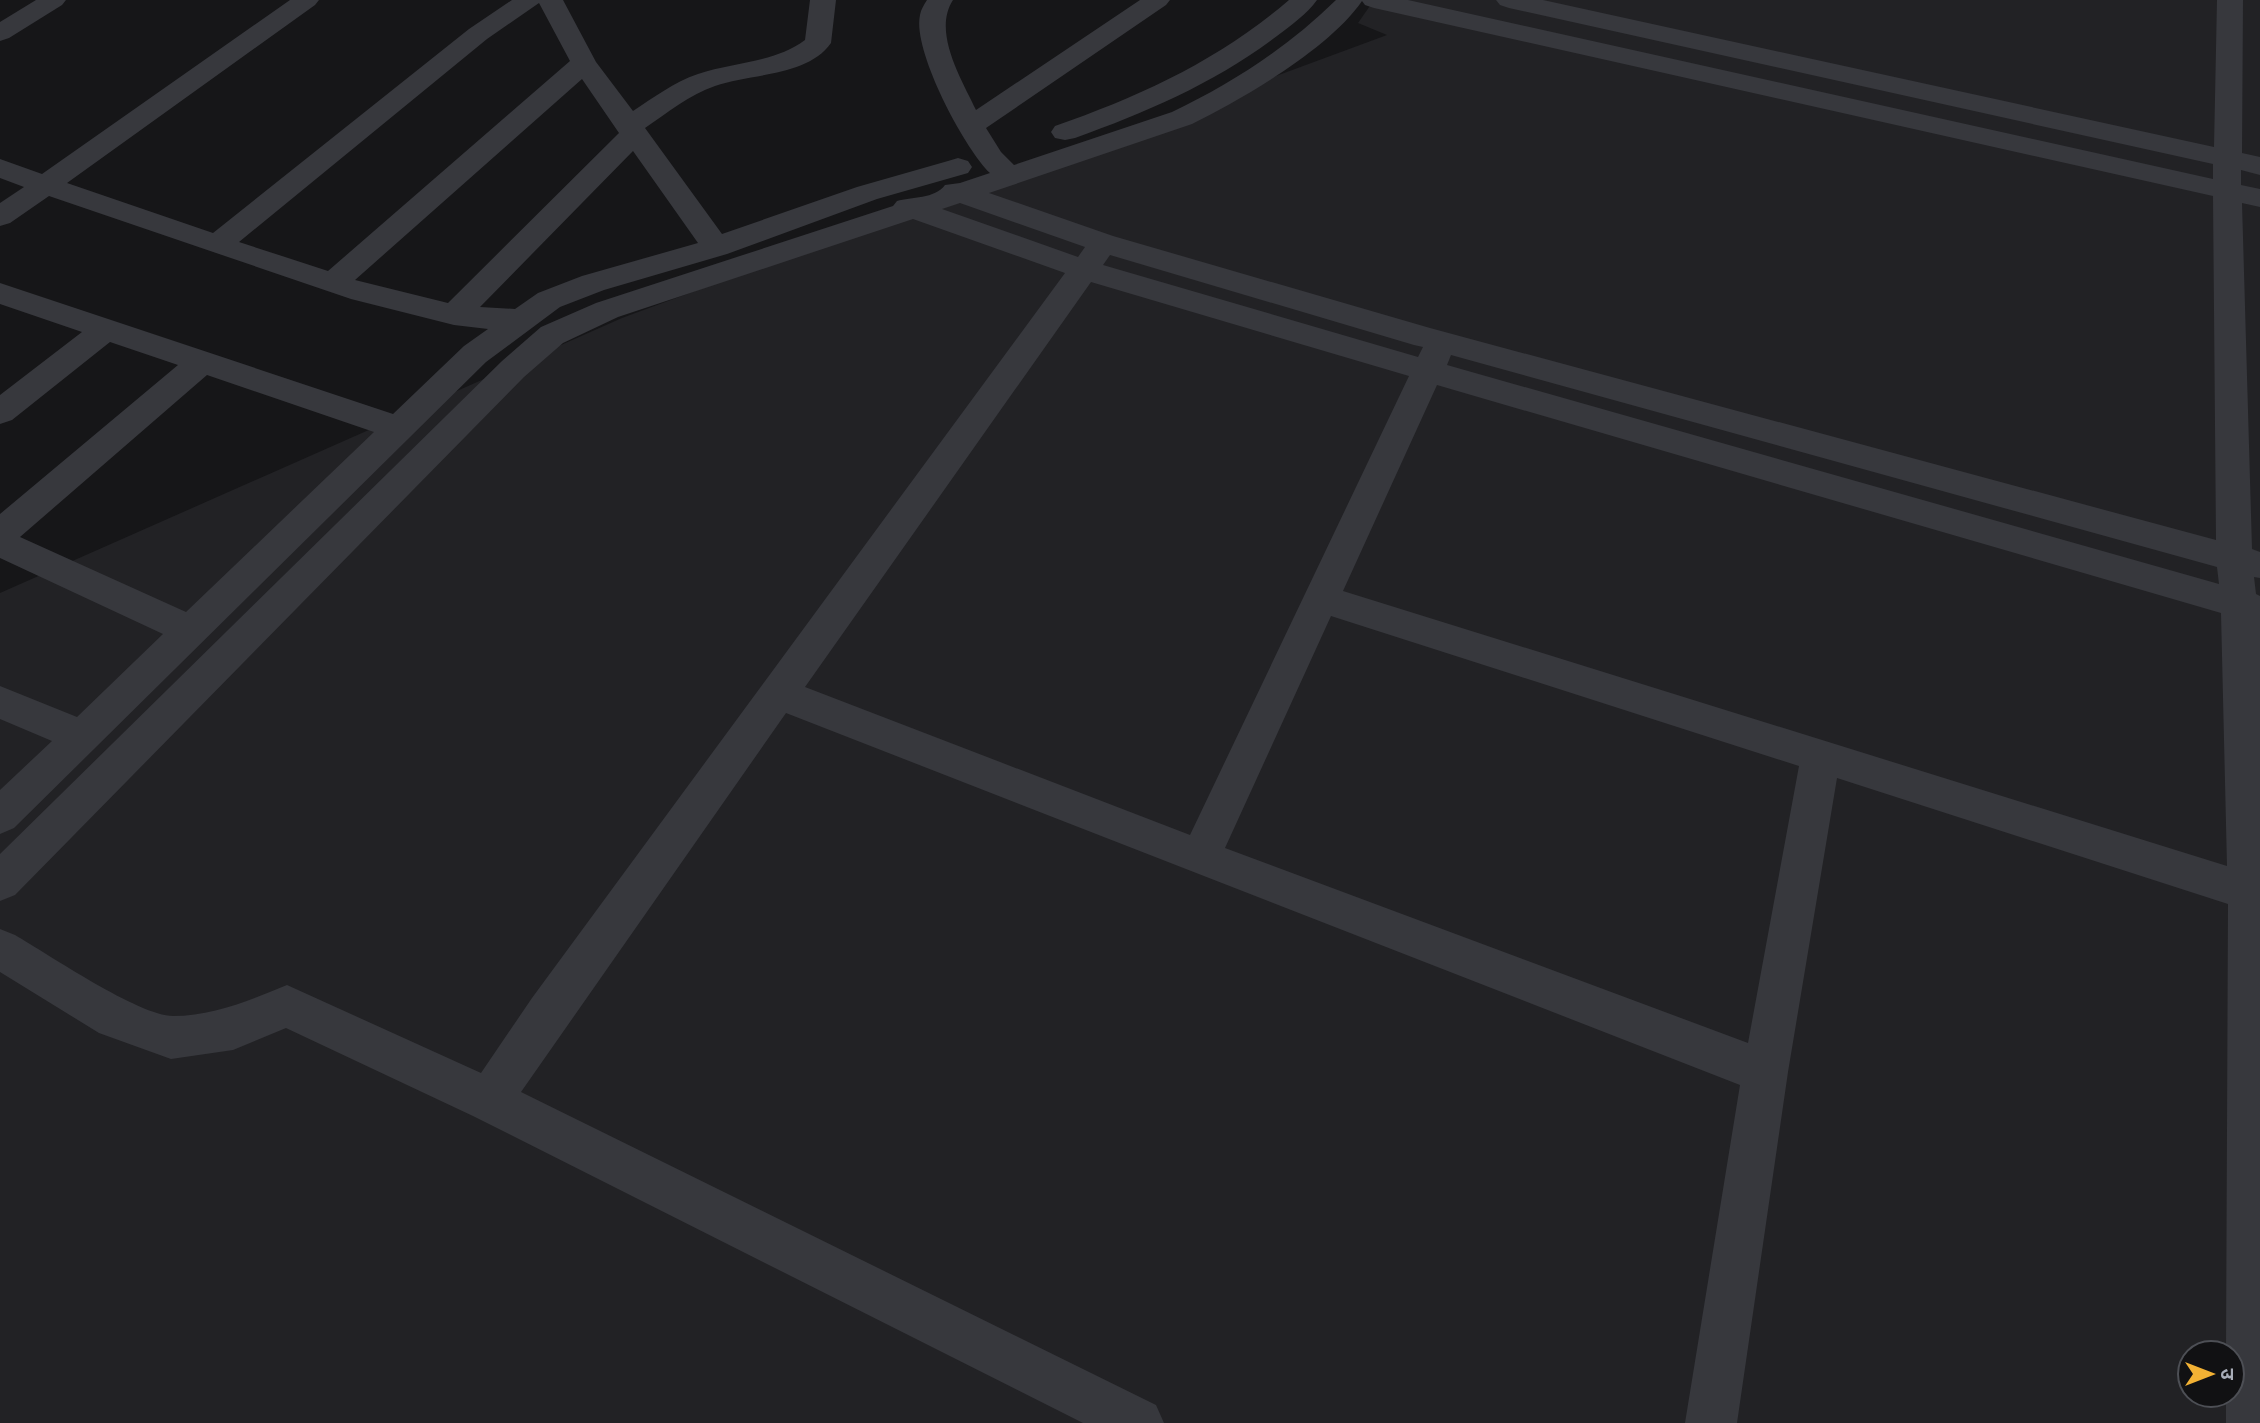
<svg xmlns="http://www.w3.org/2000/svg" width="2260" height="1423" viewBox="0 0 2260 1423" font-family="'DM Sans','Noto Sans Devanagari',sans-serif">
<rect width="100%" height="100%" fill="#161618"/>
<path fill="#222225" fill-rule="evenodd" d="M1374,0h886v1423h-2260v-830l622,-275 765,-283 -29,-12zM2190,1353h42v42h-42z"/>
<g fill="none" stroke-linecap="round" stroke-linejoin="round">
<g fill="#37383d" fill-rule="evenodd">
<path d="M36,0h30l-4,5 -53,33 -9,3v-19z"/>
<path d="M290,0h29l-4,5 -248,178 146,50 256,-204 43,-29h51l33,62 37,49c20,-13 41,-29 65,-37 36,-12 76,-11 107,-34l5,-40h26l-5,43c-24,34 -80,30 -116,43 -26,9 -48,27 -70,42l77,106 135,-47 91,-26 10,-3 10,3 4,6 -4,6 -91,26 -150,55 -123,36 -44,17 -74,55 -472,466 -14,6v-44l52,-49 -52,-22v-33l77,31 86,-83 -163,-76v-44l178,-149 -68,-23 -98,78 -12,4v-29l82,-63 -82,-28v-21l393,131 71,-68 24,-17 -34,-4 -103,-26 -302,-103 -39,27 -10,3v-23l24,-16 -24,-9v-19l42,15zM539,3l31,58 -242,210 -89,-29 248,-203zM582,79l37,54 -171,170 -93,-23zM633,151l65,92 -116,33 -44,17 -23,16 -35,-2zM207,375l167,57 -188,180 -166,-75z"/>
<path d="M927,0h26c-21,32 9,80 23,110l164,-110h30l-4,5 -180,123 15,24 13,13 158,-53c61,-29 116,-65 164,-112h72l805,179v-15l-704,-156 -9,-3 -4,-5h47l671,147 3,-147h26l-1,153 18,4v18l-19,-5v15l19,4v18l-18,-4 10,346 8,3v26l-6,-1 2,17 4,2v827h-34v-28h6v-42h-6l2,-449 -391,-126 -49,294 -51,351h-52l55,-338 -954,-372 -265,379 635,313 8,18h-81l-610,-307 -187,-88 -53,22 -62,9 -72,-26 -99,-61v-43l15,6c33,19 124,81 158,81 41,0 77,-16 114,-31l194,88 51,-75 533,-725 -152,-54 -295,98 -55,26 -39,34 -509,518 -15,6v-47l502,-493 39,-34 55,-24 297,-97 4,-5c14,-4 38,-2 48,-16l15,-2 30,-10c-26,-25 -78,-123 -70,-158 1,-6 4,-10 7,-15zM1362,1l3,4 9,3 839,188 3,344 -786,-212 -317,-92 -124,-43 203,-69c52,-26 137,-75 170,-123zM960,203l125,44 -7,10 -136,-48zM1110,255l304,90 9,2 -5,10 -315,-92zM1091,282l318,94 -219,459 -385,-148zM1451,355l766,212 2,17 -772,-219zM1437,385l784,228 6,253 -884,-275zM1331,616l468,150 -51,277 -523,-195z"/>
<path d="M1289,0h28c-10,14 -27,26 -40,36 -62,47 -130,76 -202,102l-10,2 -10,-2 -4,-6 4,-6c86,-30 164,-66 234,-126z"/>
</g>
</g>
<g transform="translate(2211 1374) rotate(90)"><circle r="33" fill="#111113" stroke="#4d4f55" stroke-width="2"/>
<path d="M0-5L12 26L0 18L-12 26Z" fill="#f2b134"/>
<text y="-10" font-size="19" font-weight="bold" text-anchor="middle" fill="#a8adb8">उ</text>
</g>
</svg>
